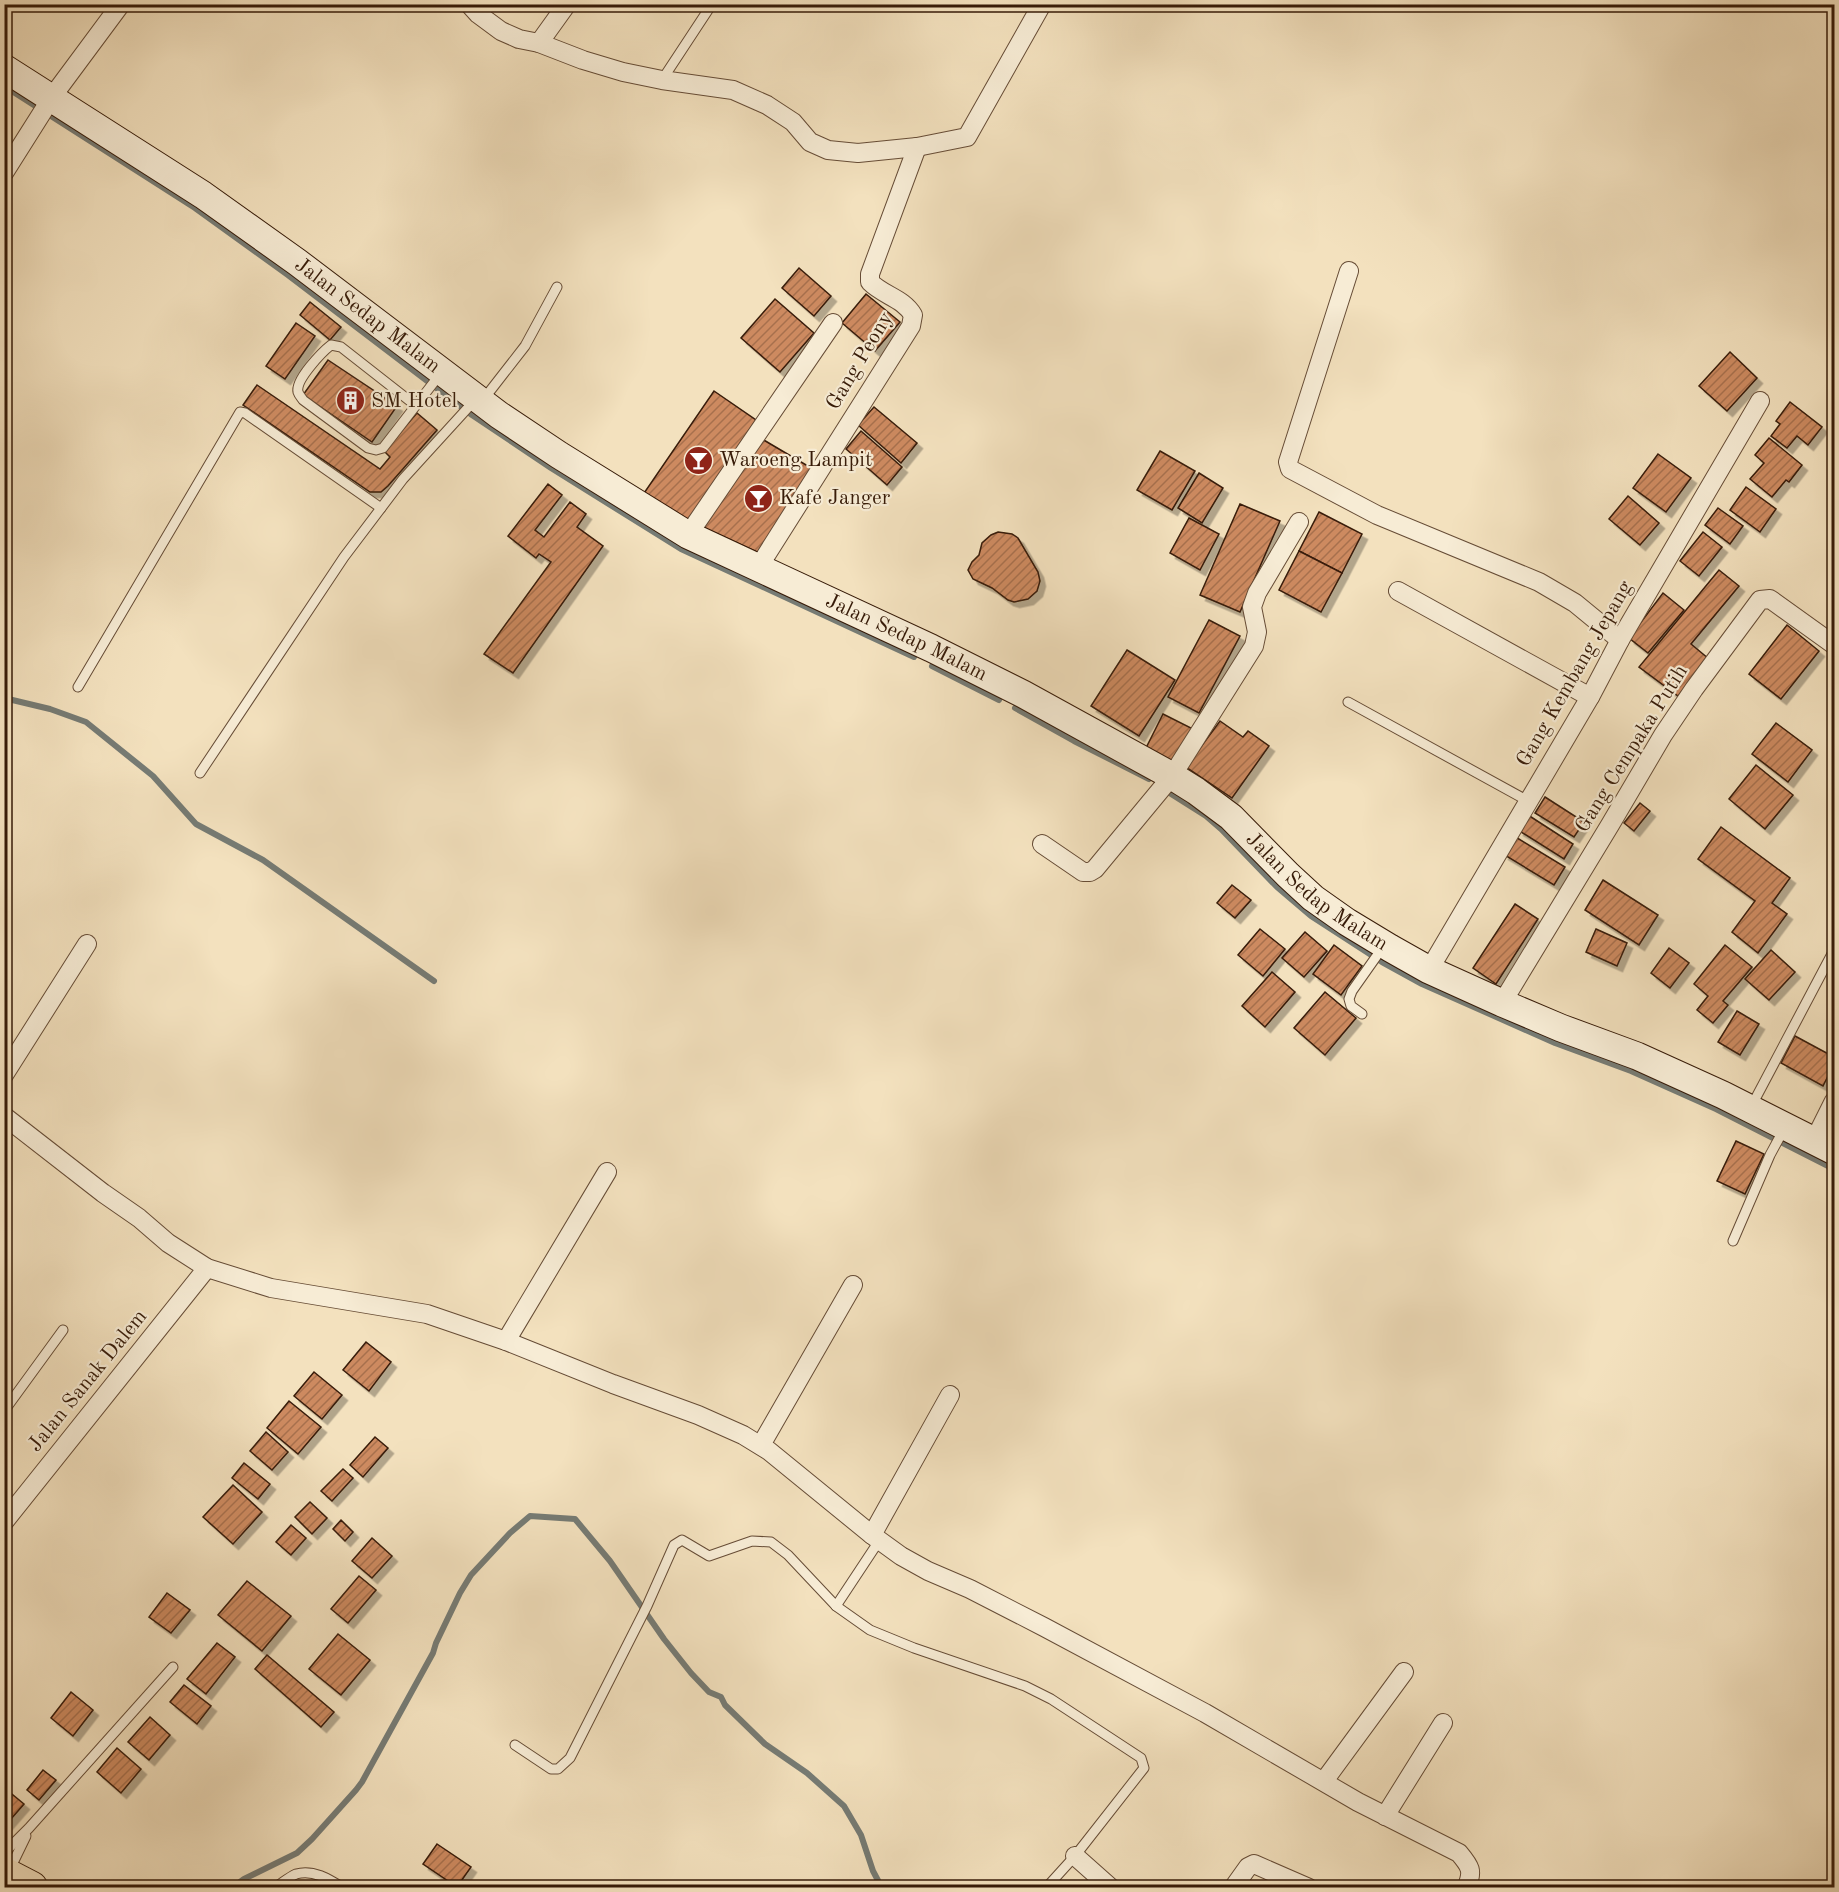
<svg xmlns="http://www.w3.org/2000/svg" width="1839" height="1892" viewBox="0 0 1839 1892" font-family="'Old Standard TT',serif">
<defs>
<pattern id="building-hatch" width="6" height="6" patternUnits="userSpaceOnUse" patternTransform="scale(1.5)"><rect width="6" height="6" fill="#cd8a60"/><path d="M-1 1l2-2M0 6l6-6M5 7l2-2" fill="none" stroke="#a7704d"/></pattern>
<filter id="shadow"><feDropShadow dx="5.5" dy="5.5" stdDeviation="0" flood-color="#0004"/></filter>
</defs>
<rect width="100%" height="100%" fill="#f3e1be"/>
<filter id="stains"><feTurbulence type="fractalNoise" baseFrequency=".00333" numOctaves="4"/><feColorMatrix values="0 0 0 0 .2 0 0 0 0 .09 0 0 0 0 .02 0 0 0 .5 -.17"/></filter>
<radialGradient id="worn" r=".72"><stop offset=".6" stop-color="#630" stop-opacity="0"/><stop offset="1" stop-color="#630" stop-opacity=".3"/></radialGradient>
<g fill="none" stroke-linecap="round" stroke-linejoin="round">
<g stroke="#767b74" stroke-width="6">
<path d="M4,86l191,122 93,67 184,140 79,53 130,81 233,108"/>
<path d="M932,666l67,34"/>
<path d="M4,698l46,11 36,13 67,54 43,48 67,36 171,121"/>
<path d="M1015,708l59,33 75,38"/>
<path d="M1168,792l38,24 15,13 56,58 34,29 71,46 40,22 133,59 76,28 85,38 118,60"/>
<path d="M232,1888l12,-9 53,-26 15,-14 44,-49 6,-8 71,-129 3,-10 24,-50 11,-18 39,-42 20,-17 45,3 35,42 54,78 27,34 18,19 12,5 4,8 40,39 42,29 37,33 17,29 12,36 9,17"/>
</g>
</g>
<g fill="url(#building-hatch)" stroke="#371b08" stroke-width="1.5" filter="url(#shadow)">
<path d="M799,268l32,28 -17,20 -32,-28z"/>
<path d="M866,294l34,28 -25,29 -33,-28z"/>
<path d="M775,299l39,34 -34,39 -39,-34z"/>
<path d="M310,302l31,25 -11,13 -30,-25z"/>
<path d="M296,323l19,13 -30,43 -19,-13z"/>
<path d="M1730,352l27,26 -30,33 -28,-25z"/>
<path d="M328,360l69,46 -25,36 -69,-47z"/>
<path d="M257,385l123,84 10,-12 -6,-6 33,-38 20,17 -49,56 -7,6h-11l-127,-87z"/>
<path d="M714,391l42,29 -72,107 -44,-28z"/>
<path d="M1790,402l32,25 -14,18 -11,-9 -10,12 -16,-12 9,-12 -4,-3z"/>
<path d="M874,407l43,36 -16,20 -43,-38z"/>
<path d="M861,431l41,36 -15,18 -41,-36z"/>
<path d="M1769,438l33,27 -13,17 -3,-2 -14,17 -22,-18 14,-16 -9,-8z"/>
<path d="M762,439l51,30 -54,84 -57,-26z"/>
<path d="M1160,451l35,20 -23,39 -35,-20z"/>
<path d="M1658,454l33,24 -25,34 -33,-24z"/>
<path d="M1199,473l24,15 -21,35 -24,-15z"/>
<path d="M548,484l14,11 -27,35 9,7 26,-35 16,12 -9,13 26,19 -90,127 -29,-19 67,-92 -12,-8 -3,4 -28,-22z"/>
<path d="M1746,487l30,22 -16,23 -30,-22z"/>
<path d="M1628,496l31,27 -19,22 -31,-26z"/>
<path d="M1240,504l40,17 -40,91 -40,-17z"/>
<path d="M1718,508l25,18 -13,18 -25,-19z"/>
<path d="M1319,512l43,22 -20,39 -43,-22z"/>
<path d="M1189,518l30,16 -19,36 -30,-17z"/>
<path d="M998,532l14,2 6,4 20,34 2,9 -3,10 -9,8 -14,3 -6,-2 -16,-12 -19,-9 -5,-9 4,-8 7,-7 3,-12 9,-8z"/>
<path d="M1703,532l19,15 -23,29 -19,-15z"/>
<path d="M1299,551l43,22 -21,39 -42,-22z"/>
<path d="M1719,570l20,16 -48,58 18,15 -31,37 -39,-29z"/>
<path d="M1663,593l21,17 -36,43 -19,-15z"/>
<path d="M1209,620l31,16 -41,77 -31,-16z"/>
<path d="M1787,625l32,26 -38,48 -32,-25z"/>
<path d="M1127,650l48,30 -36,56 -48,-30z"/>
<path d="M1163,714l30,15 -17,34 -30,-15z"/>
<path d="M1220,721l23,16 5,-6 21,15 -37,52 -46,-31z"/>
<path d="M1776,723l36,27 -24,32 -36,-28z"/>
<path d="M1756,765l37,30 -28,34 -36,-30z"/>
<path d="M1545,797l39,25 -10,15 -39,-24z"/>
<path d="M1640,803l10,8 -16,20 -10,-8z"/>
<path d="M1528,815l45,29 -9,15 -46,-29z"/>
<path d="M1721,827l69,51 -18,25 15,11 -29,39 -26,-21 23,-31 -57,-42z"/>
<path d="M1514,836l51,31 -11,18 -51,-31z"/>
<path d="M1603,880l55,35 -19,30 -54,-35z"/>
<path d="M1232,885l19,15 -16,18 -18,-15z"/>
<path d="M1515,904l23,15 -42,65 -23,-16z"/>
<path d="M1260,929l25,20 -22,27 -25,-21z"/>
<path d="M1596,929l31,14 -10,23 -31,-14z"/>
<path d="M1305,932l22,19 -23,26 -22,-19z"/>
<path d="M1334,945l28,21 -21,29 -28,-21z"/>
<path d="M1725,945l27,22 -29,34 5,4 -15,18 -16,-13 11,-14 -14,-12z"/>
<path d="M1669,948l20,15 -19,25 -19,-15z"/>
<path d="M1771,950l24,22 -26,28 -24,-21z"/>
<path d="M1272,972l23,20 -30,35 -23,-21z"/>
<path d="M1325,992l31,26 -31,37 -31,-27z"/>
<path d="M1737,1011l22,13 -19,31 -22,-13z"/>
<path d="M1795,1036l39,21v7l-11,22 -42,-23z"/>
<path d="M1736,1141l28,13 -19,40 -28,-13z"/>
<path d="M366,1342l25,20 -22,29 -26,-21z"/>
<path d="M314,1372l28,23 -20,24 -28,-23z"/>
<path d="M289,1401l32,26 -23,27 -31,-26z"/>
<path d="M266,1432l22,20 -16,18 -22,-19z"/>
<path d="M375,1437l13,11 -25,29 -13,-12z"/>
<path d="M244,1463l26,21 -12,15 -26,-21z"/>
<path d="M343,1469l10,9 -21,23 -11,-10z"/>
<path d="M233,1485l29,27 -29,32 -30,-27z"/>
<path d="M310,1502l17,16 -15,16 -17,-17z"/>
<path d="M341,1520l12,12 -8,9 -12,-12z"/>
<path d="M291,1525l15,13 -15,17 -15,-13z"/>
<path d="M372,1538l20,18 -20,22 -20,-17z"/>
<path d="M359,1576l17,14 -28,33 -17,-14z"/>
<path d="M247,1581l44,35 -29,35 -44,-36z"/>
<path d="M167,1593l23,17 -19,23 -22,-16z"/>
<path d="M338,1634l32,26 -29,35 -32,-26z"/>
<path d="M217,1643l18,14 -29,37 -19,-15z"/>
<path d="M267,1655l67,57 -13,15 -66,-58z"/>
<path d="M184,1685l27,21 -14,18 -27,-22z"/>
<path d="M71,1692l22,18 -20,26 -22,-18z"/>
<path d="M150,1717l20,18 -21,25 -21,-18z"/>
<path d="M117,1748l24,21 -20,24 -24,-21z"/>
<path d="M43,1770l13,10 -17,20 -12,-10z"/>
<path d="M7,1790l17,14 -20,23v-34z"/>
<path d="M437,1844l34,23 -14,20 -34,-23z"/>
</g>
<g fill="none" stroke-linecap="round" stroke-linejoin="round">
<defs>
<g id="lane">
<path d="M662,80l50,-76"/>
<path d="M483,400l42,-54 32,-59"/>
<path d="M415,405l-74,-58 -10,-2c-9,7 -36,35 -33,47 1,3 3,5 5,8l65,48 8,2 7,-2 58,-75"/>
<path d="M78,687l162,-275 5,1 136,95"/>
<path d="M1348,702l180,99"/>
<path d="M200,773l144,-216 59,-78 72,-79"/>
<path d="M1362,1014l-11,-8 -2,-7 3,-8 31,-44"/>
<path d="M1751,1107l83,-157"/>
<path d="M1733,1241l37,-86 14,-26"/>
<path d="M4,1411l59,-81"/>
<path d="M836,1606l43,-65"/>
<path d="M515,1745l36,24h7l12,-11 77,-152 27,-61 8,-5 27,16 43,-15 19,1 17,13 48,51 34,24 44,18 111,38 26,13 90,59 3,10 -69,88 -29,32"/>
<path d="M4,1853l25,-25 144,-161"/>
<path d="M10,1869l16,-33"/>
<path d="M274,1888c7,-4 15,-11 22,-14 17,-5 33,5 47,14"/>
</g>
<g id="street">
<path d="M469,4l9,10 23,17 18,8 20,4 44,17 40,12 39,8 71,10 34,15 26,17 17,20 18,8 30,3 59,-6 50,-10 75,-133"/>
<path d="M539,43l28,-39"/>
<path d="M4,173l48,-76 69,-93"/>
<path d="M1349,271l-61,191 2,7 87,46 162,67 36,21 45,37"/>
<path d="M688,535l145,-212"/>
<path d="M758,568l153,-242 2,-11c-10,-17 -29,-19 -43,-33v-8l47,-127"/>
<path d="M1398,591l192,106"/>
<path d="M1042,844l41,28h7l5,-3 77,-93 82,-130 3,-14 -5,-25 5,-14 42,-71"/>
<path d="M1429,970l161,-273 30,-57 140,-239"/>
<path d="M1502,1003l108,-178 53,-90 31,-46 66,-89 10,-1 64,46"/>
<path d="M4,1075l83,-131"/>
<path d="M4,1116l99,77 36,25 29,25 39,25 64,20 156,26 79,27 107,43 85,31 45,20 26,16 103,84 29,21 27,15 42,18 74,38 161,86 153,89 101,51c11,13 15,18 7,35"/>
<path d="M1814,1141l20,-40"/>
<path d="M506,1341l101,-169"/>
<path d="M761,1445l92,-160"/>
<path d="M4,1522l203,-254"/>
<path d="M872,1535l78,-140"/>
<path d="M1324,1781l80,-109"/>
<path d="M1385,1816l58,-93"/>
<path d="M1075,1856l36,32"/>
<path d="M1233,1888l15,-21 6,-3 55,24"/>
</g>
<g id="secondary">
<path id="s1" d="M4,68l199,127 94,67 202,153 60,40 129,80 243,113 92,46 149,82 24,15 35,26 57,58 25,23 34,24 43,26 39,22 73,33 59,25 76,28 86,39 111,56"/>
</g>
<path id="highway" d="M4,1874l27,14"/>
</defs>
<use href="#lane" stroke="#664c36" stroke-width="11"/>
<use href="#street" stroke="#664c36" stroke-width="20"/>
<use href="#secondary" stroke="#371b08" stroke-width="29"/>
<use href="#highway" stroke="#371b08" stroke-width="35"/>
<path stroke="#371b08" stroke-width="4" stroke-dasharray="4.5 3" stroke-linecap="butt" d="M4,13l6,-9"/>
<use href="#lane" stroke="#f7ecd5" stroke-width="9"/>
<use href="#street" stroke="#f7ecd5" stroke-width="18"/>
<use href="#secondary" stroke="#f7ecd5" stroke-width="27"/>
<use href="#highway" stroke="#f3e1be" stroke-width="33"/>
</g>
<defs>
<symbol id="building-disc" viewBox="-11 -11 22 22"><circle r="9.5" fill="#8f2418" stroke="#f7ecd5"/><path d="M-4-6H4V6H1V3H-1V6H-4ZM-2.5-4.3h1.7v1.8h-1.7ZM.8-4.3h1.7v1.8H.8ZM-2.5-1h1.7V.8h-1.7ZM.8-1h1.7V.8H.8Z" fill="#fff"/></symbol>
<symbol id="bar-disc" viewBox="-11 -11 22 22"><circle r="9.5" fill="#8f2418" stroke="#f7ecd5"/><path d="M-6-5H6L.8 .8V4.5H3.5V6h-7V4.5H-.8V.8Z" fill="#fff"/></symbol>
</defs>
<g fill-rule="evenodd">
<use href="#building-disc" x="334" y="384" width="33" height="33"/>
<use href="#bar-disc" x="682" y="444" width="33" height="33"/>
<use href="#bar-disc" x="742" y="482" width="33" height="33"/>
</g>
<g text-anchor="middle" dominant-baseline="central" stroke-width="4.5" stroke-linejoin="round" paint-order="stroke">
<g font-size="21" fill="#371b08" stroke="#f7ecd5">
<text stroke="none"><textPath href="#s1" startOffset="440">Jalan Sedap Malam</textPath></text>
<text transform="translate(860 361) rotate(-59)">Gang Peony</text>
<text stroke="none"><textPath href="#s1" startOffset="1070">Jalan Sedap Malam</textPath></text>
<text transform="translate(1575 674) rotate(-60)">Gang Kembang Jepang</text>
<text transform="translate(1632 749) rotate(-58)">Gang Cempaka Putih</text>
<text stroke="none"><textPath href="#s1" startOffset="1556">Jalan Sedap Malam</textPath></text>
<text transform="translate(88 1381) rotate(-51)">Jalan Sanak Dalem</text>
</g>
<g font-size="21" fill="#371b08" stroke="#f7ecd5" text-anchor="start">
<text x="371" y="401">SM Hotel</text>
<text x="719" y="460">Waroeng Lampit</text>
<text x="779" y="498">Kafe Janger</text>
</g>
</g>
<rect width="1839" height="1892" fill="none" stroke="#f3e1be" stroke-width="24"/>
<rect x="6" y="6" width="1827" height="1880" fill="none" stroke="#371b08" stroke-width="3"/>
<rect x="12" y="12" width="1815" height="1868" fill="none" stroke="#371b08" stroke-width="1.5"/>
<rect width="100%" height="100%" filter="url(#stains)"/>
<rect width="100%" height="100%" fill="url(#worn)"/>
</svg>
